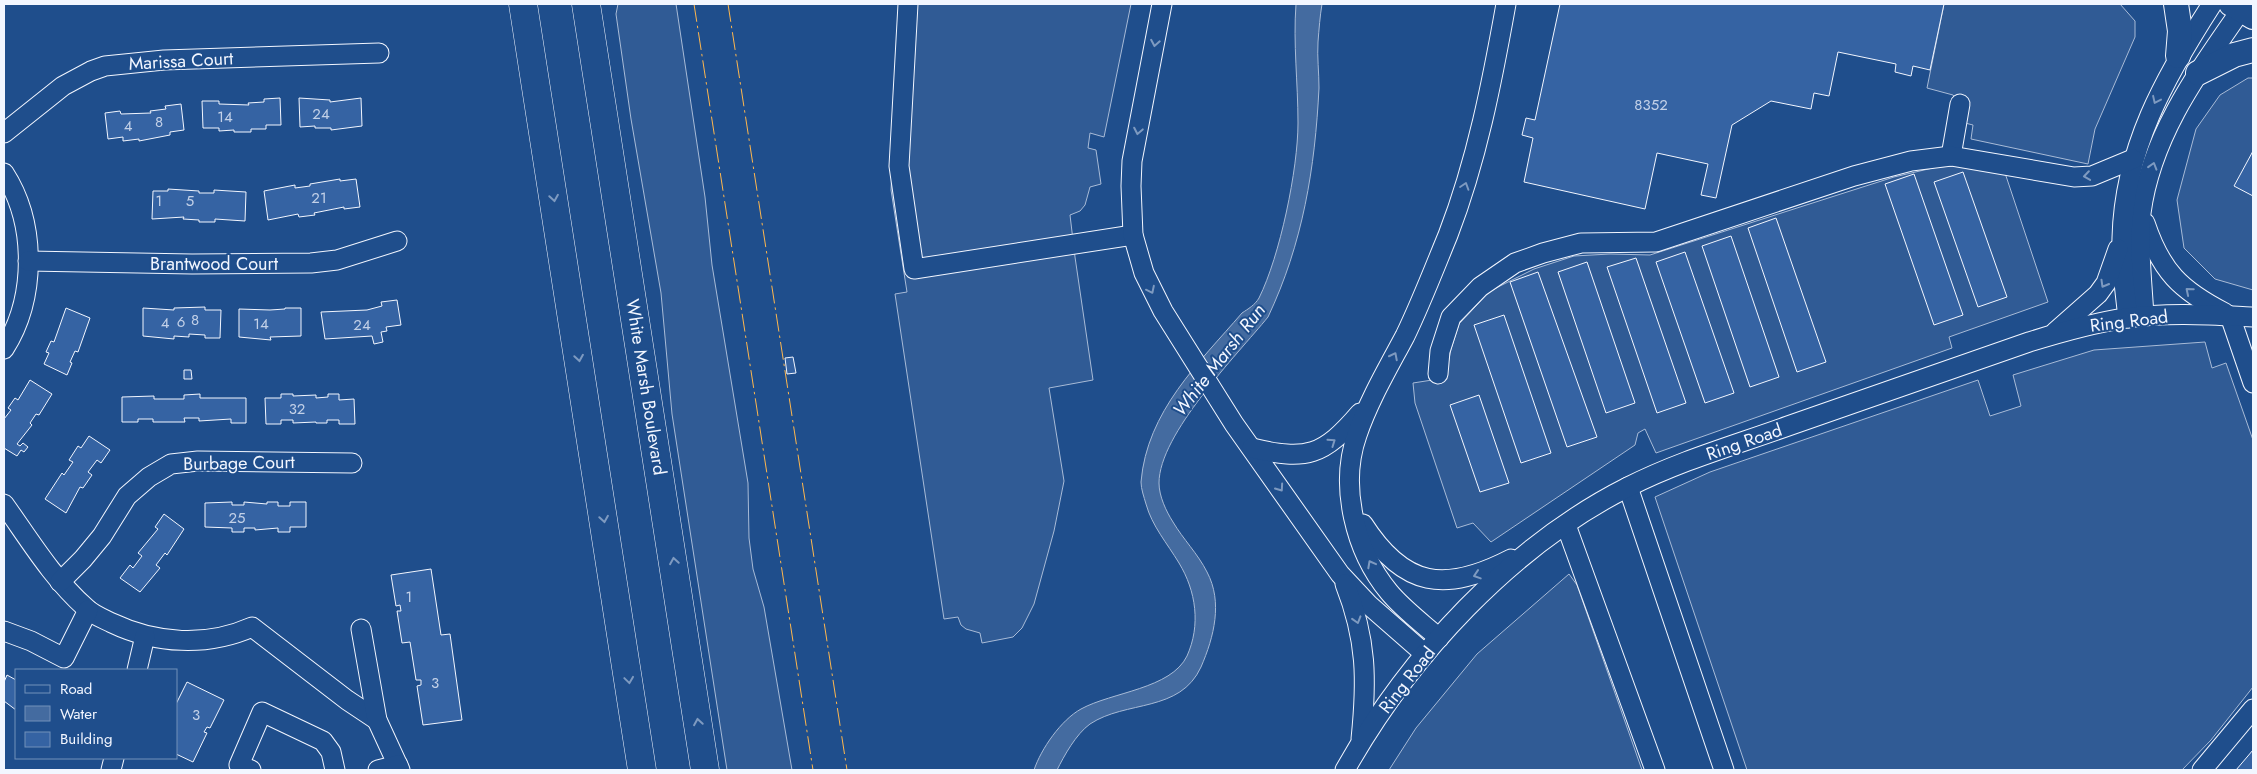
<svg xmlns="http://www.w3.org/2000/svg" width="2257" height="774" viewBox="0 0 2257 774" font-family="Jost,sans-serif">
<rect width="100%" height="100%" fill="#1f4e8c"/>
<g fill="#305b95" stroke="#a8bbd7">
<path d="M618,4h58l29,193 7,68 36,218 1,55 4,31 11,38 28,163h-65l-55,-356 -11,-121 -30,-174 -15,-105z"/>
<path d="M899,4h232l-27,133 -14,-4 -2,15 8,2 5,34 -11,3 -5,18 -5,6 -10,4 5,42 18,123 -44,8 15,93 -10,50 -20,73 -12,24 -9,9 -31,6 -2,-10 -14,-4 -5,-4 -3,-8 -14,2 -49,-325 12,-2 -16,-102z"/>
<path d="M1944,4h176l15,17v16l-40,92 -7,35 -117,-25 2,-14 -12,-3 -1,-18 -7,-9 -26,-7z"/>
<path d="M2248,78h5v212l-38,-11 -31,-31 -7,-48 19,-71 24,-34z"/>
<path d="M1954,166l51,7 43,129 -99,35 3,11 -296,105 -11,-24 -7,4 -3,12 -144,97 -18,-19 -16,5 -42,-125 -2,-20 32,-5 6,-29 8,-25 31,-33 44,-22 40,-13 36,-2 40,1 244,-78 43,-10z"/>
<path d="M2205,342l7,26 14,-5 27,77v247l-42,53 -29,30h-435l-92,-273 55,-25 268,-92 12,36 31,-10 -8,-31 81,-25z"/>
<path d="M1569,574l8,11 65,185h-253l27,-42 61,-74z"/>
</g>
<path fill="#446ba0" stroke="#a8bbd7" d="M1296,4h26c-2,12 -3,25 -4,38 -1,15 1,30 1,46 -4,80 -16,155 -51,229 -31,38 -109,117 -109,166 0,13 7,28 14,39 10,17 25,32 34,50 16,30 7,65 -6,95 -21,46 -75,33 -111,57 -14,10 -26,32 -33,46h-23c7,-21 27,-50 47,-61 31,-17 90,-20 106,-53 14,-31 9,-65 -8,-93 -12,-20 -27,-37 -33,-59 -2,-7 -5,-15 -5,-22 6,-71 58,-119 101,-169 6,-4 13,-8 17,-15 21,-42 39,-129 39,-175 0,-41 -5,-79 -2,-119z"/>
<g fill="#3563a3" stroke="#f2f6ff">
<path d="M1560,4h384l-14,66 -17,-4 -2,10 -16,-4 1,-8 -58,-12 -9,44 -15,-3 -3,16 -40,-8 -39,24 -16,73 -15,-3 7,-31 -51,-11 -12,56 -121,-27 9,-44 -11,-3 4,-17 9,2z"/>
<path d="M280,98l1,27h-15v4h-15v3h-17v-2l-15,1v-3h-16l-1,-27h17v3l30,1 -1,-2 16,-1v-3z"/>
<path d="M299,98l31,2v2l31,-4 1,28 -31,4v-2h-16v-2l-15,1z"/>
<path d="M181,104l3,26 -14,2v3l-31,6v-2l-16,2v-4l-15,2 -3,-26 15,-2 1,3 30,-1 -1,-2 16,-2 -1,-3z"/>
<path d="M2253,151v45l-19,-10z"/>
<path d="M1963,172l44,125 -29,10 -44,-125z"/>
<path d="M1914,174l49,141 -29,10 -49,-141z"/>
<path d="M340,179v2l16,-2 4,28 -16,2v-2l-30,6 1,2 -16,2 -1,-3 -30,6 -4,-29 31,-6v3l15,-2v-2z"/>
<path d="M168,189l31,2v2h15v-3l32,2 -1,29 -30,-2v3h-16v-2l-16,-1 1,-2 -32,2 1,-28h15z"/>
<path d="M1776,218l50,144 -29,10 -49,-144z"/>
<path d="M1731,236l48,141 -29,10 -48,-141z"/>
<path d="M1685,252l49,141 -29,10 -49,-141z"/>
<path d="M1636,258l50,145 -29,10 -50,-146z"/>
<path d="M1587,262l48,141 -29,10 -48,-141z"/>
<path d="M1538,272l59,165 -30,10 -57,-165z"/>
<path d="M397,300l4,25 -15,2 1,4 -6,1 2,10 -9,2 -2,-8 -47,3 -4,-27 46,-2 15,-4 -1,-4z"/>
<path d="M205,307v3h16l-1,28h-15v-3l-16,-1v3l-15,-1v3l-31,-3v-28l31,2v-2z"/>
<path d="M66,308l24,10 -12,34 -3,-1 -5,11 2,1 -5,12 -23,-11 5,-11 -3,-1 5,-11 3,1z"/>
<path d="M285,308h16v28l-31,1 1,3 -32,-3v-28l31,1 15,-1z"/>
<path d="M1504,315l47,138 -30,10 -47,-138z"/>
<path d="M793,357l3,16 -9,1 -2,-16z"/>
<path d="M184,370h7l1,9h-8z"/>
<path d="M30,380l22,14 -13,21 -3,-1 -6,9 2,2 -15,19 3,2 3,-3 5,4 -4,5 -3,-2 -4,6 -13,-8v-29l7,-9 -3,-2 7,-10 3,2z"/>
<path d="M200,394v4h46v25h-15v-4l-32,2v-3h-15l1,4h-32v-3h-15v3h-16v-25l32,-1v3h30v-4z"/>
<path d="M281,394h12v2l23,-1v3l12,-1v-3h11v6l15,-1 1,25h-16v-4h-12v3h-11v-1l-23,1v-3h-12v4h-15l-1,-26h16z"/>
<path d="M1479,395l30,88 -29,9 -30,-87z"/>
<path d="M89,436l21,14 -9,13 -4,-3 -9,12 4,3 -9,13 -3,-1 -14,26 -21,-14 17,-26 2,2 9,-13 -4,-2 9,-14 3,2z"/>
<path d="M232,502v3h12v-3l23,2v-2h11v4h12v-4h16v25h-16v5h-12v-4l-23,2v-2h-11v4h-12v-4l-27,-1v-24z"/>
<path d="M164,514l20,15 -17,26 -2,-2 -9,12 4,3 -20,24 -20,-14 10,-13 3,3 9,-12 -4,-3 20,-24 -3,-2z"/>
<path d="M431,569l10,66 9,-1 12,86 -39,5 -6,-39 4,-1v-5h-5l-6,-38 -8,1 -5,-32h4l-1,-6 -4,1 -5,-31z"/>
<path d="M7,675l9,5v30l-12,-9v-19z"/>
<path d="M187,682l37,18 -14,28 -3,-1 -3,5 3,1 -14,29 -17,-8v-50z"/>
<path d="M2253,750v20h-17z"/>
</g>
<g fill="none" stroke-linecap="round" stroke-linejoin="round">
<defs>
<g id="minor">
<path d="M908,4l-9,162 15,103 219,-34"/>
<path d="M1162,4l-30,157 -1,25 2,49 11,38 19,38 71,113 106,150 29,31 56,49"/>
<path d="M4,133l59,-47 28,-15 14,-5 59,-6 215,-7"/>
<path d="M1951,156l9,-52"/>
<path d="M4,173c33,51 32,126 0,176"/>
<path d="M2145,223c16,48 35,67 80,90"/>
<path d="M28,261l164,3 119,-1 26,-3 60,-19"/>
<path d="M2144,316c-2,-34 -6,-68 -3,-103 10,-77 57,-141 100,-203"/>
<path d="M2230,316l23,67"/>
<path d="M2128,318c-3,-27 -7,-53 -6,-80 2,-89 43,-161 90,-234"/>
<path d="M2055,332l43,-38 8,-11 12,-34"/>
<path d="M1438,374l2,-23 11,-34 29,-30 35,-24 28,-10 38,-10 75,-1 198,-66 57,-15 40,-5 123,21 18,-1 41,-17"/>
<path d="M1252,448c55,13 71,8 108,-35"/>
<path d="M1628,487l96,283"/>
<path d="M4,504c25,35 49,75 82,104 7,7 18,11 26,15 44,21 95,24 140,4l95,73 30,20"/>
<path d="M1363,524c41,64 82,69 148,35"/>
<path d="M1566,525l89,245"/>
<path d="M60,582l23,-23 19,-23 25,-40 22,-19 22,-13 27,-3 154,2"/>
<path d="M1345,584c22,56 22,96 16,155"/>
<path d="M361,629l16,91 23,50"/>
<path d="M4,631l27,10 33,17 24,-48"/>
<path d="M1439,638c-17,-15 -36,-29 -50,-46 -34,-41 -50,-106 -32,-157 12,-35 31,-67 48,-99 16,-33 29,-67 43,-101 29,-75 44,-153 58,-231"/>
<path d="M137,670l8,-34"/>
<path d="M111,770l3,-12"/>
<path d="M251,770l-12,-5 23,-53 61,29 8,11 4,18"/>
<path d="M378,770l20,-5"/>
<path d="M1345,770c64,-114 166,-224 283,-283 51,-26 107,-42 160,-61 81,-28 161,-56 241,-84 32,-10 64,-19 97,-24 42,-6 86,-3 127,-1"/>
<path d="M2202,770l51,-61"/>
</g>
<g id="major">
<path d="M2176,4l4,27 -2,25"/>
<path d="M2231,4l22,13"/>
<path d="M2198,73l36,-18 19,-5"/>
</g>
<g id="highway">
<path d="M523,4l119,766"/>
<path d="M586,4l119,766"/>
</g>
</defs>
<use href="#minor" stroke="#f2f6ff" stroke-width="21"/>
<use href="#major" stroke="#f2f6ff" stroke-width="26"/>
<use href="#highway" stroke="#f2f6ff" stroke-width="29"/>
<use href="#minor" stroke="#1f4e8c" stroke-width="19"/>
<use href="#major" stroke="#1f4e8c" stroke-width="24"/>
<use href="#highway" stroke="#1f4e8c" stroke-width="28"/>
<g stroke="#ffb74d" stroke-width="1" stroke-dasharray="18 4 2.5 4" stroke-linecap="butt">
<path d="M694,4l119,766"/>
<path d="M728,4l119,766"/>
</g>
</g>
<defs><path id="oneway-chevron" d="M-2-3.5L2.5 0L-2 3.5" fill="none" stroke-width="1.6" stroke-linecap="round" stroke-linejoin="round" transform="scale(1.25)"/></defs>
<g stroke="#7e9ac0">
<use href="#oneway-chevron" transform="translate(1155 43) rotate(100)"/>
<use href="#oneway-chevron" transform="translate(2156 100) rotate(115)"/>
<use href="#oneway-chevron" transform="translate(1138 131) rotate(101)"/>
<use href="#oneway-chevron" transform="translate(2153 166) rotate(-73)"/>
<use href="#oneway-chevron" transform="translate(2087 176) rotate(172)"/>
<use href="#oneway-chevron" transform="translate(1465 186) rotate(-72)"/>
<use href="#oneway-chevron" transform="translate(554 198) rotate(81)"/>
<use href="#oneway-chevron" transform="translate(2104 284) rotate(120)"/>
<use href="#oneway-chevron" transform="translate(1151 290) rotate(64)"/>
<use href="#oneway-chevron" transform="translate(2189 291) rotate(-140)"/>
<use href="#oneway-chevron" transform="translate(1394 356) rotate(-63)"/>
<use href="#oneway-chevron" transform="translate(579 358) rotate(81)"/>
<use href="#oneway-chevron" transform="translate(1332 442) rotate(-35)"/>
<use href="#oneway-chevron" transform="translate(1280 488) rotate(55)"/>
<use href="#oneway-chevron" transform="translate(604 519) rotate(81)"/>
<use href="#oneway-chevron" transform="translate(674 561) rotate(-99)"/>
<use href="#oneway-chevron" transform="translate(1371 564) rotate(-118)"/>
<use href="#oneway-chevron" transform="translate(1477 575) rotate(162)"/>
<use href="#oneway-chevron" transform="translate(1357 620) rotate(73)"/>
<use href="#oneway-chevron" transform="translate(629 680) rotate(82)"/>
<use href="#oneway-chevron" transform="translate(698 722) rotate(-99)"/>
</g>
<g text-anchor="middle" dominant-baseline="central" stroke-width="4" stroke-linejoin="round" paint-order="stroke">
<g font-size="15" fill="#c3d1e8">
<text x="1651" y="105">8352</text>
<text x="321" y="114">24</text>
<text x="225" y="117">14</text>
<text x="159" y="122">8</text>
<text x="128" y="126">4</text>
<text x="319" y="198">21</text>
<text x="159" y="201">1</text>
<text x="190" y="201">5</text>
<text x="195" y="320">8</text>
<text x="181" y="322">6</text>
<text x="165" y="323">4</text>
<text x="261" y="324">14</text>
<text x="362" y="325">24</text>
<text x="297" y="409">32</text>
<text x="237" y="518">25</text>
<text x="409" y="597">1</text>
<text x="435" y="683">3</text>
<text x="196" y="715">3</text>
</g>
<g font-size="18" fill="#f2f6ff" stroke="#1f4e8c">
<text transform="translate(181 61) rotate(-3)">Marissa Court</text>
<text x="214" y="264">Brantwood Court</text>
<text transform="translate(2129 321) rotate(-7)">Ring Road</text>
<text transform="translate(646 387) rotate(81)">White Marsh Boulevard</text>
<text transform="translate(1744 442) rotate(-19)">Ring Road</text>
<text transform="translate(239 463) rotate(-1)">Burbage Court</text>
<text transform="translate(1407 680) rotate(-52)">Ring Road</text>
</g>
<g font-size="19" font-style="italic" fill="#f2f6ff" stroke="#1f4e8c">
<text transform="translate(1219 360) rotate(-52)">White Marsh Run</text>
</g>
</g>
<rect width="2257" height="774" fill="none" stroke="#f2f6ff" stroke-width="10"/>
<rect x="15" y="669" width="162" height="90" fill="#1f4e8c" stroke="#7391ba"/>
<rect x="25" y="685" width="25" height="8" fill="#1f4e8c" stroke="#7391ba"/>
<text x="60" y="694" font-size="15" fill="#f2f6ff">Road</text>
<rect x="25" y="706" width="25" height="15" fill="#446ba0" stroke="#7391ba"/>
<text x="60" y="719" font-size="15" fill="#f2f6ff">Water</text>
<rect x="25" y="732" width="25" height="15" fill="#3563a3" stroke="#7391ba"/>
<text x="60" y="744" font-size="15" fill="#f2f6ff">Building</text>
</svg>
